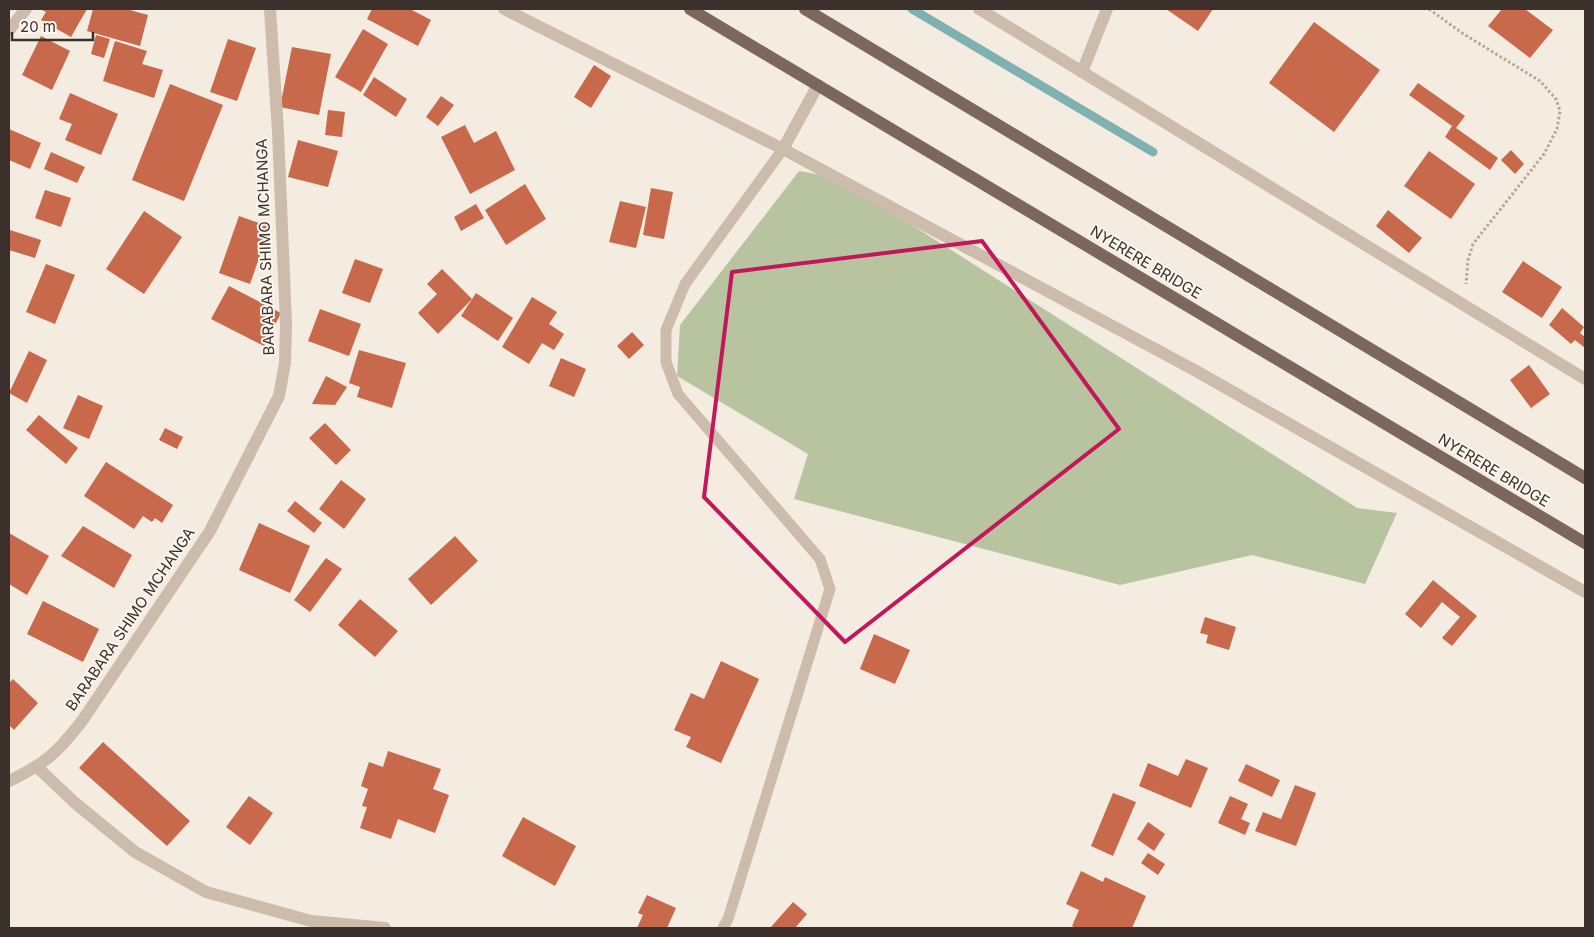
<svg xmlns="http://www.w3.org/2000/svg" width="1594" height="937" viewBox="0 0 1594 937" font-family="Inter,sans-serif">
<rect width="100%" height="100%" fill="#f4ebe1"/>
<path fill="#b8c4a0" d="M799,171l39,7 519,330 40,5 -32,71 -113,-29 -132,30 -326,-86 14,-45 -131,-78 3,-51z"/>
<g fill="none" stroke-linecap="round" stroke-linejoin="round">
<path stroke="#7fb0b2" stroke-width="9" d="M912,9l241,143"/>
</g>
<g fill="#c8694b">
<path d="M40,9h47l-16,28 -30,-17 5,-8z"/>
<path d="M93,9h33l22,6 -8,31 -53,-15z"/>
<path d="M372,9h38l21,11 -13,26 -51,-27z"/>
<path d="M1166,9h47l-15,22z"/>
<path d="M1502,9h23l28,21 -23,28 -42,-32z"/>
<path d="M1314,22l66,48 -46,62 -65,-49z"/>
<path d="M363,29l25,15 -27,48 -26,-15z"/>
<path d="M96,35l14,4 -6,19 -13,-4z"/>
<path d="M41,36l29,15 -18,39 -30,-15z"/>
<path d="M228,39l28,9 -19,53 -27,-9z"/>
<path d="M115,41l32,10 -5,13 21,6 -9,28 -51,-17z"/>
<path d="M292,47l39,7 -12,61 -39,-8z"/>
<path d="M594,65l17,11 -20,32 -17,-11z"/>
<path d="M374,77l33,22 -11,18 -33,-22z"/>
<path d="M1418,83l47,33 -9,12 42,30 -8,12 -45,-33 7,-11 -43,-31z"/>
<path d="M170,84l53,21 -39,96 -52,-21z"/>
<path d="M70,93l48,21 -17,41 -36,-15 7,-16 -13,-5z"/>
<path d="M441,96l13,9 -16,21 -12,-9z"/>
<path d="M328,110l17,2 -3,25 -17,-2z"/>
<path d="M465,125l9,18 22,-12 19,39 -45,24 -29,-57z"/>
<path d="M9,129l32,14 -11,26 -21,-9z"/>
<path d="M298,140l40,11 -10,36 -40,-10z"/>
<path d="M1511,150l13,14 -9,10 -14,-14z"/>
<path d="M1429,151l46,33 -24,35 -47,-33z"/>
<path d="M51,152l34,15 -8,16 -33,-14z"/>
<path d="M525,184l21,35 -40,26 -21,-35z"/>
<path d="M651,188l22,4 -9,47 -21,-4z"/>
<path d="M45,190l26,8 -10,29 -26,-9z"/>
<path d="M620,201l26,6 -10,41 -27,-6z"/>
<path d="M476,204l8,14 -23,13 -7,-14z"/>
<path d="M1388,210l34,28 -13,15 -33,-27z"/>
<path d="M144,211l38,26 -38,57 -38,-25z"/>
<path d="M239,216l31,11 -20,57 -31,-11z"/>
<path d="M10,230l31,10 -6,18 -26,-8z"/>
<path d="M355,259l28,10 -13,34 -28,-10z"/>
<path d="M1523,261l39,26 -20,31 -40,-26z"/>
<path d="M46,264l29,11 -20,49 -29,-12z"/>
<path d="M442,269l30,30 -34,35 -20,-21 19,-19 -10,-10z"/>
<path d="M229,286l52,27 -17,33 -53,-27z"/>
<path d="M476,293l37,25 -15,23 -37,-25z"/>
<path d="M532,297l25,15 -8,12 15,10 -10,16 -12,-7 -13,21 -27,-17z"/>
<path d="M1562,308l22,19 -4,6 5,4v11l-10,-8 -4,4 -22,-19z"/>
<path d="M320,309l41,15 -12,32 -41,-15z"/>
<path d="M632,332l12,13 -15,14 -12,-13z"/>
<path d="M359,350l47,13 -14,45 -35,-11 3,-10 -11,-4z"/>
<path d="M29,351l18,9 -20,43 -18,-10z"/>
<path d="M561,358l25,11 -12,28 -25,-11z"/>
<path d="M1529,365l21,29 -19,14 -21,-28z"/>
<path d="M326,376l21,11 -12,18 -23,-1z"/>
<path d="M78,395l25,11 -14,33 -26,-11z"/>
<path d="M39,415l39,33 -12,16 -40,-34z"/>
<path d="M325,423l26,27 -15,15 -27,-27z"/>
<path d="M165,428l18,9 -6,12 -18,-9z"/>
<path d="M106,462l67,43 -11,18 -7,-5 -3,4 -9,-6 -9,13 -50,-33z"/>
<path d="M341,480l25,19 -22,30 -25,-20z"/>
<path d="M295,501l27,22 -8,10 -27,-22z"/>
<path d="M259,523l51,23 -20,47 -51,-23z"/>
<path d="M83,526l49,29 -18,33 -53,-32z"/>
<path d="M9,533l40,23 -22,39 -18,-11z"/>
<path d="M455,536l23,25 -47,44 -23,-26z"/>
<path d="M326,558l16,11 -32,43 -16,-12z"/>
<path d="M1433,580l44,36 -25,30 -10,-8 18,-21 -18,-15 -21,26 -16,-14z"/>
<path d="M360,599l38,32 -23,26 -37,-32z"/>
<path d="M43,601l56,28 -16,33 -56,-28z"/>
<path d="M1205,617l31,10 -7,23 -23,-7 2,-8 -8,-2z"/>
<path d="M874,634l36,16 -15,34 -35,-15z"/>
<path d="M721,661l38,18 -38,84 -35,-16 5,-10 -17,-7 17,-37 13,6z"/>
<path d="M13,679l25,24 -24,27 -5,-5v-42z"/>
<path d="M103,742l87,79 -23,25 -88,-78z"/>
<path d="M388,751l53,18 -8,20 16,6 -14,38 -37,-14 -7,20 -31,-11 7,-21 -5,-1 6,-17 -7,-3 8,-24 14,5z"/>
<path d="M1186,759l22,9 -17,40 -52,-22 9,-23 30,13z"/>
<path d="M1246,764l34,16 -8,17 -34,-16z"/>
<path d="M1295,785l21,8 -20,53 -41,-15 8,-19 18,7z"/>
<path d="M1113,793l23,9 -23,54 -22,-10z"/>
<path d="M249,796l24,17 -23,32 -24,-18z"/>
<path d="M1230,796l18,8 -7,15 9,4 -5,12 -27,-12z"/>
<path d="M523,817l53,29 -21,40 -53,-30z"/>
<path d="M1148,822l17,12 -11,17 -17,-12z"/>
<path d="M1148,853l17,11 -7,11 -17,-12z"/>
<path d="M1081,871l22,11 2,-5 41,19 -14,32h-56l-4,-2 7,-16 -13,-6z"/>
<path d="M647,895l29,13 -9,20h-30l6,-13 -5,-2z"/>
<path d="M793,902l14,12 -12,14h-22l-2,-1z"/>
</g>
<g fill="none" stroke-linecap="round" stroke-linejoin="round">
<path stroke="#b9a596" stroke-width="3" stroke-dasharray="2.5 2.5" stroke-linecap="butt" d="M1429,9l33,24 78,48 16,18 4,12 -3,18 -13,25 -71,90 -5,16 -2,24"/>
<path stroke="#cdbbac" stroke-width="11" d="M723,928l5,-9 102,-330 -10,-30 -142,-165 -12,-32v-32l19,-46 98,-135"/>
<g stroke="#cdbbac" stroke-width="12">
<path d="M504,9l279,140 415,223 387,220"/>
<path d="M979,9l606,370"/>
<path d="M9,30l17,-21"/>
<path d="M1082,72l25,-63"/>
<path d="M783,149l35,-64"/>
<path d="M37,767l37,35 61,50 71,40 105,29 74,7"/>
<path d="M9,781c36,-17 48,-28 73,-60l128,-190 69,-135 6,-33 1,-40 -8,-191 -8,-123"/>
</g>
<g stroke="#7d675c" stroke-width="12">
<path d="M690,9l895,534"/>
<path d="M805,9l780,469"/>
</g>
</g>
<path fill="none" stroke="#c2185b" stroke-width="4" stroke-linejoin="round" d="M982,241l137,188 -274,213 -141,-145 28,-225z"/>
<g text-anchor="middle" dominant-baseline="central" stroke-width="4" stroke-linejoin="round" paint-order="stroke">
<g font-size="15" fill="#3b302b" stroke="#fbf5ee">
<text transform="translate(265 247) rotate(-92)">BARABARA SHIMO MCHANGA</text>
<text transform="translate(1146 262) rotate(31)">NYERERE BRIDGE</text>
<text transform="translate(1494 470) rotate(31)">NYERERE BRIDGE</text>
<text transform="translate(130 619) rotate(-56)">BARABARA SHIMO MCHANGA</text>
</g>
</g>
<rect width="1594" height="937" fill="none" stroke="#3b302b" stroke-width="20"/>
<path d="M12 32v8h81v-8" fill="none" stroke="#3b302b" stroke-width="2.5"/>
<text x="20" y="32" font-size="15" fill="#3b302b" stroke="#fbf5ee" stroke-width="4" paint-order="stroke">20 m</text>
</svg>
